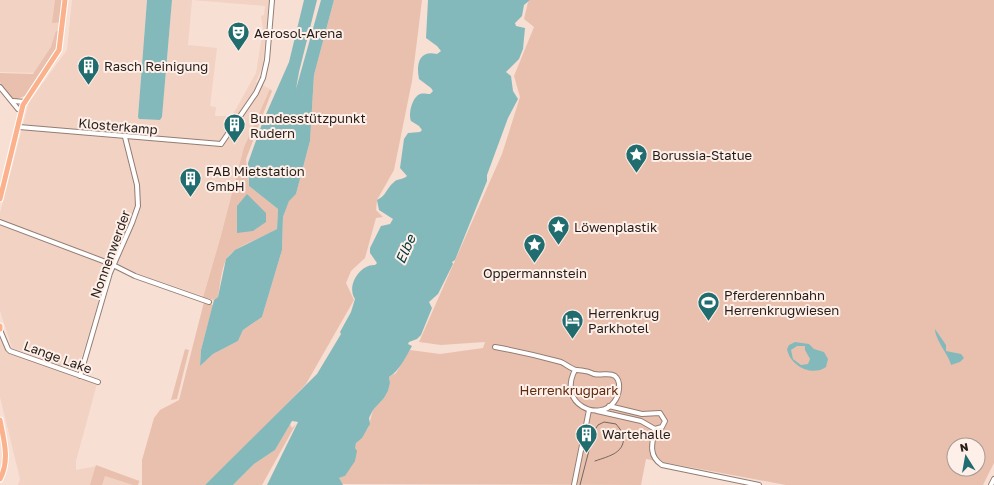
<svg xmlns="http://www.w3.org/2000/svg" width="994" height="485" viewBox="0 0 994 485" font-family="'Golos Text',sans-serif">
<rect width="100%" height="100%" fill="#f8dfd4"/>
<g fill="#f2d2c3" fill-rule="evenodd">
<path d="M0,0h63l-3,33 -20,40 -40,-1z"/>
<path d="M72,0h75l-9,117 1,2 21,1 2,-3 10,-117h97l-6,65 -7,17 14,7 -26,58 -24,92 -17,57 -70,-24 -22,-11 -34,111 -65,-24 -12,-37v-98l29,-111 38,-52zM192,0l73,6 -1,9 -3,1 2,13 -7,44 -24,43h-17l1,-9 -6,-1 7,-58 -29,-3z"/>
<path d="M0,336l7,17h4l86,31 -21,77v9l21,-4 43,15 -2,4h-120l2,-6 -20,-82z"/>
</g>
<g fill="#e9c0ae" fill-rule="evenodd">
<path d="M55,0h8l-1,22 -10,1z"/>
<path d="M334,0h88l-10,81 -18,89 -17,30 -1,10 7,7 -7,1 -11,40 -14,13 -5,12 8,17 -48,84 -51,53 -50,48h-63v-25l12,-42 6,-8 19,-10 25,-98 9,3 -12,45 -1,16 13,-12 25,-13 5,-11 19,-13 20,-67 1,-33 6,-17 7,-6 14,-53 4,-66z"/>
<path d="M530,0h464v463l-11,22h-197l-140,-26 -5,26 -300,-1 -2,-6 6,-2 11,-33 12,-15 5,-18 11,-12 4,-7 2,-8 -1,-6 7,-4 14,-23 30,4 43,-6 2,-6 -44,3 -22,-3 83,-188 18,-57 -6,-21 20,-49 -10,-8 4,-17zM954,445h24v24h-24z"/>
<path d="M56,31l5,1 -3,13 -5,12 -28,39 -11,4 -14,-18v-9l33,1 18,-27z"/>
<path d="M270,89l2,2 -26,68 3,27 29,23 -1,20c-13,8 -45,18 -51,31 -5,10 -6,26 -8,37l-4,3 -11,-3 17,-58 24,-92z"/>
<path d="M185,349l4,1 -12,49 -6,1z"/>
<path d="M290,424l2,4 4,-4 -34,61h-29l21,-21 21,-14z"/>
<path d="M96,465l43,16 -1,4h-5l-28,-9 -3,9h-12z"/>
</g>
<g fill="#84b9bb" fill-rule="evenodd">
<path d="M147,0h25l-10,117 -2,3 -21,-1 -1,-2z"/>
<path d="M304,0h13l-18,72 -3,17 25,-89h13l-20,75 -4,66 -14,53 -7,7 -6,16 -1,33 -20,67 -19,13 -5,11 -25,13 -13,12 1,-16 13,-50 4,-3 8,-38 9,-9 42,-21 1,-20 -29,-23 -1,-23 15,-42 26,-59z"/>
<path d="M428,0h102l-6,5 -2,11 -7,7 1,3 9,2 -2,21 -4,10 -13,13 5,4 2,15 5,8 -10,19 -21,57v6l-32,79 -3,2 1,2 -15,30 -9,8 3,6 -11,27 -4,4 -8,3 -1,2 4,2c-6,11 -13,25 -23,31l1,6 -2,8 -4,7 -11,12 -4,8 1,6 -8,14 -6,5 -1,5 2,3 -2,10 -10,15 -6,2 4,7h-76l31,-63 -6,-1 -17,29 -21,14 -21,21h-28l112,-111 24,-40 -1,-2 11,-20 4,-13c-9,-13 5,-35 20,-34l2,-2 -7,-10v-5l11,-22 9,-2 3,-5 -14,-9 -2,-10c9,-4 9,-11 16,-17 4,-5 10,-3 14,-7l-7,-8 4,-29 4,-6 12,-1 2,-2 -3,-4 -8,-5c-3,-7 1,-24 9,-27 3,-1 7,0 10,0l3,-3 -2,-3 -12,-9c-3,-15 0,-29 18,-25l4,-3 -4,-5 -11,-8z"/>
<path d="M247,194l19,19v9l-13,9 -16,2v-27z"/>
<path d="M935,329l11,16v6l15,3 3,4 -4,4 -9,3c-2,-10 -16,-25 -16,-36z"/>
<path d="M795,342l14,2 5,5 10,3 4,7 -2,8c-14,10 -36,-1 -39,-18l2,-4zM797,346h8v4l5,9 -2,5 -7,1 -8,-6 -2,-9z"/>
</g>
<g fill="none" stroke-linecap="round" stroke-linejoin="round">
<defs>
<g id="minor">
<path d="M0,87l18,22 4,1"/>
<path d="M13,101l12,1"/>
<path d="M19,127l202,17 35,-51 7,-15 4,-18 5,-60"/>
<path d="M0,222l111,42 24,12 74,26"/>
<path d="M0,330l8,19 2,2 88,31"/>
<path d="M495,347c22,4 44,9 66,15 5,2 11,8 16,8 8,1 9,0 17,4 7,2 15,-2 21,2 7,6 4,20 -1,26 -14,20 -57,3 -39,-32"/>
<path d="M80,376l30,-103 22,-50 6,-17 -1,-21 -12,-48"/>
<path d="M597,411l44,10 14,8 7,-2 3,-6 -5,-8 -18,1 -33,-8"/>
<path d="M655,429c-3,14 -7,27 7,36l97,20"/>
<path d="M574,485l15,-75"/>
<path d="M991,485l3,-6"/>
</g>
<g id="major">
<path d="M0,199l23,-94 36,-55 6,-50"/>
<path d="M0,326v3"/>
<path d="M0,420c4,21 10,40 0,59"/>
</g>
</defs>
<use href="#minor" stroke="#937d73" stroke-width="6"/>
<use href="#major" stroke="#fff" stroke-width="7"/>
<use href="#minor" stroke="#fff" stroke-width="4"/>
<use href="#major" stroke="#fbb28c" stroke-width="5"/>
<path stroke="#75665f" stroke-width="1" d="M580,485l14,-54 4,-6 6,-3 12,2 7,9c4,20 -14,23 -28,28"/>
</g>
<defs>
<symbol id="theatre-pin" viewBox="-11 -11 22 30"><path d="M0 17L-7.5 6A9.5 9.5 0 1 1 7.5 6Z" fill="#206c6f" stroke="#feefe8"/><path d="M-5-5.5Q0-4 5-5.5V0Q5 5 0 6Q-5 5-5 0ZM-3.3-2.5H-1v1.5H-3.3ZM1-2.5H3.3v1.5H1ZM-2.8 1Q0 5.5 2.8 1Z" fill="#fff"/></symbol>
<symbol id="building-pin" viewBox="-11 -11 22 30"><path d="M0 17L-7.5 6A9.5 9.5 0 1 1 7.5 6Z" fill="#206c6f" stroke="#feefe8"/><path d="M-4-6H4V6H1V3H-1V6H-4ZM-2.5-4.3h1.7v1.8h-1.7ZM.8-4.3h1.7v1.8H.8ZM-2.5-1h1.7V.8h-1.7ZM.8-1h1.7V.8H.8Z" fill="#fff"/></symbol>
<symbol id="sight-pin" viewBox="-11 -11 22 30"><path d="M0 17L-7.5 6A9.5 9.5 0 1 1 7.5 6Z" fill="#206c6f" stroke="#feefe8"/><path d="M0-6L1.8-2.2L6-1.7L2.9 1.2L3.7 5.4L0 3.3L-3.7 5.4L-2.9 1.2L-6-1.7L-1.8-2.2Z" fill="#fff"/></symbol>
<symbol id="stadium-pin" viewBox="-11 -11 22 30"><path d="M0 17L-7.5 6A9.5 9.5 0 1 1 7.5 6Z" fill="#206c6f" stroke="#feefe8"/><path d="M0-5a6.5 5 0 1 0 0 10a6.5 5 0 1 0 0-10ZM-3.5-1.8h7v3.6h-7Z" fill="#fff"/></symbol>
<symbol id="hotel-pin" viewBox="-11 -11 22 30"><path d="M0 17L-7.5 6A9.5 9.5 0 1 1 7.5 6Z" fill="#206c6f" stroke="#feefe8"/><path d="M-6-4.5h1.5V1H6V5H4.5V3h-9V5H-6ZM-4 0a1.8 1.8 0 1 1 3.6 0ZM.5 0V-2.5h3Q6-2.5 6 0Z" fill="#fff"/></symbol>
</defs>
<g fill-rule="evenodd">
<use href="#theatre-pin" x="226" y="20" width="25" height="34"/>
<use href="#building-pin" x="76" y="54" width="25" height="34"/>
<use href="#building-pin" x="222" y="112" width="25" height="34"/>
<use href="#sight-pin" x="624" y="142" width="25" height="34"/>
<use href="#building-pin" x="178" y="166" width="25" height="34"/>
<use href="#sight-pin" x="546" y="214" width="25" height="34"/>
<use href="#sight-pin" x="522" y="232" width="25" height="34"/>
<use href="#stadium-pin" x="696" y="290" width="25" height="34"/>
<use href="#hotel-pin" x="560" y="308" width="25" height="34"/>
<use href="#building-pin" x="574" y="422" width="25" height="34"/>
</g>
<g text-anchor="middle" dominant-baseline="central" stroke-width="4" stroke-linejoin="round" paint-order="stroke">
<g font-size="13" fill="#271e1a" stroke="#feefe8" text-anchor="start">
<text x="254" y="33">Aerosol-Arena</text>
<text x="104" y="66">Rasch Reinigung</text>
<text x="250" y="118">Bundesstützpunkt<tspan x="250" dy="15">Rudern</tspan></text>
<text x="652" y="155">Borussia-Statue</text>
<text x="206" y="171">FAB Mietstation<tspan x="206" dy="15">GmbH</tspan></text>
<text x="574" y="227">Löwenplastik</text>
<text x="535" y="273" text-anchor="middle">Oppermannstein</text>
<text x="724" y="295">Pferderennbahn<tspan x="724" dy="15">Herrenkrugwiesen</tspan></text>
<text x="588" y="313">Herrenkrug<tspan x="588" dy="15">Parkhotel</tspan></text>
<text x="602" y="434">Wartehalle</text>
</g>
<g font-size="13" fill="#271e1a" stroke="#feefe8">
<text transform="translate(118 126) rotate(5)">Klosterkamp</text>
<text transform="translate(110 254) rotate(-70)">Nonnenwerder</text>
<text transform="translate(58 357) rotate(20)">Lange Lake</text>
</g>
<g font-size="13" fill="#5f2a0f" stroke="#feefe8">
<text x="569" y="390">Herrenkrugpark</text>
</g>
<g font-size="14" font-style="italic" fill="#02383a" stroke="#feefe8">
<text transform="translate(405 249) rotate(-66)">Elbe</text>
</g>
</g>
<g transform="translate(966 457) rotate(349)"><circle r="19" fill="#feefe8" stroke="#a89b96"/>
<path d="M0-3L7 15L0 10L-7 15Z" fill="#206c6f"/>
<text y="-6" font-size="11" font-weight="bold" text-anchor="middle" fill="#271e1a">N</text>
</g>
</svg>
